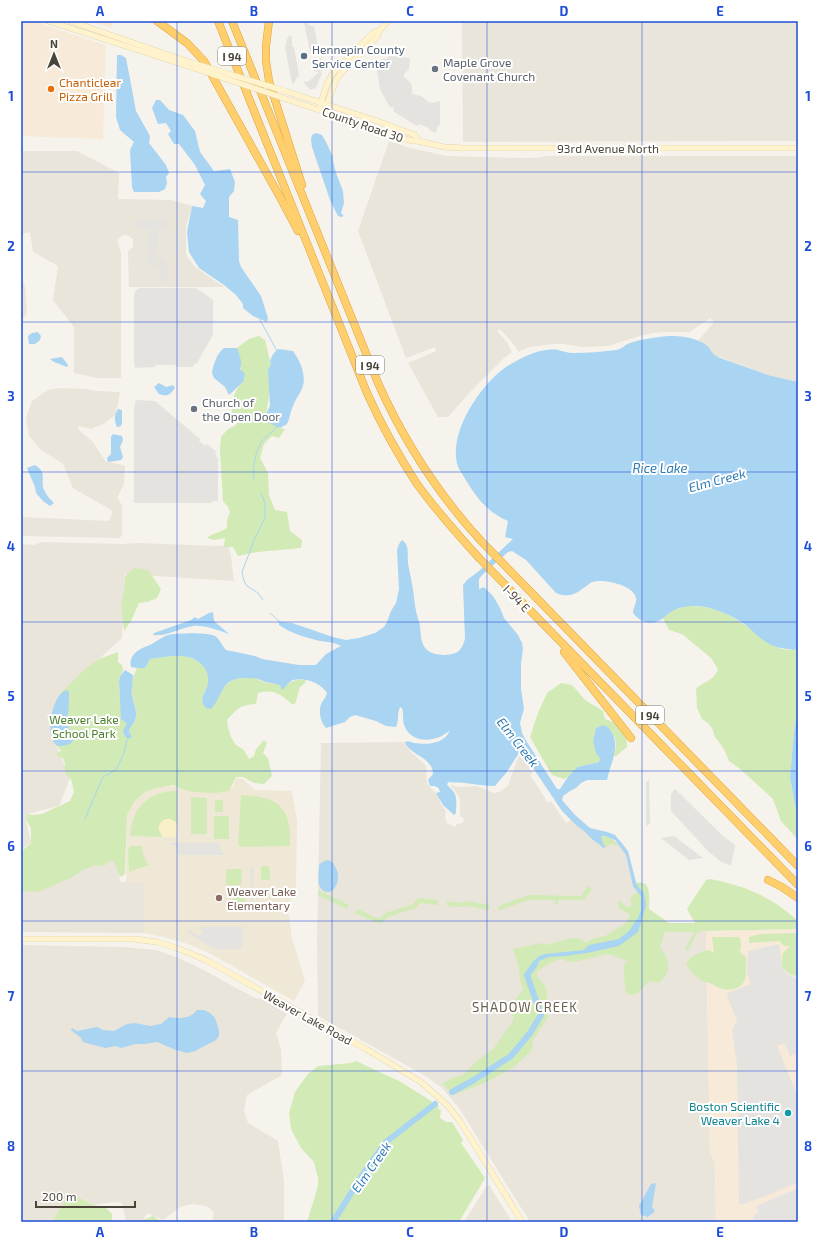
<svg xmlns="http://www.w3.org/2000/svg" width="819" height="1243" viewBox="0 0 819 1243" font-family="'Exo 2',sans-serif">
<rect width="100%" height="100%" fill="#f6f3ec"/>
<g fill="#eae5da">
<path d="M462,21h336v120l-335,1z"/>
<path d="M389,141l21,7 37,8 74,2h14l13,-2h250v226l-30,-7 -54,-20 -9,-10 -7,-4 16,-19 -4,-4 -20,14h-26l-10,1 -11,2 -35,11 -26,1 -19,-3h-11l-23,3 -11,5 -3,-6 -15,-17 -3,2 10,11 5,10 -9,7 -32,32 -23,26h-10l-30,-54 28,-12 -1,-4 -29,11 -48,-127z"/>
<path d="M21,151h56l42,22 -1,26 54,1 20,6 -6,20v27l1,4 8,10 29,20h-95l-1,-36 5,-4v-8l-4,-3 -6,-1 -4,3 -2,2 4,13v125h-24l-23,-5v-46l-21,-27 5,-34 -25,-14 -3,-20 -9,2z"/>
<path d="M21,275l4,12 2,26 -6,8z"/>
<path d="M61,388l23,1 13,2 23,1 -1,7 -4,16 -10,8 -14,6 -12,-3 -1,3 15,13 12,19 20,5 -1,18 -7,14 5,7v30l-3,3 -98,-2 1,-19 87,4 4,-10 -40,-23 -10,-24 -23,-15 -11,-13 -3,-18 6,-17 16,-11z"/>
<path d="M41,542l81,2 16,-1 79,3 11,-1 3,12 3,24 -109,-7 -3,64 -23,21 -15,11 -33,55 5,20 14,33 -11,28 -32,8 -1,6 5,22 -10,9v-307l12,1z"/>
<path d="M404,742l5,8 17,16 1,16 2,4 10,10 1,7 6,8 -1,6 2,6 8,4 2,-3 6,-1 1,-4 -4,-4v-15l-2,-5 -8,-11 8,3 19,-1 17,7 5,-1 9,-6 9,-26 4,-6 12,19 -3,2 8,12 10,16 3,-2 15,22 9,-5 8,9 40,18 11,38 7,10v17l-15,-4 -8,-5 19,18 1,13 68,-1 4,222 3,5 2,6 1,58h-186l-71,-114 -17,-20 -18,-13 -106,-59 -1,-77 4,-196z"/>
<path d="M112,860h6l2,20 1,2h24l-1,51 -123,-1v-41h18l32,-13 11,-10z"/>
<path d="M21,945l103,2 32,3 20,7 18,8 61,33 6,1 26,14 -11,20 5,16 1,26 -35,20 -3,16 4,12 30,18 6,40v41h-72l2,-10 -8,-6 -14,-2 -12,3 -17,13 -16,-7 -5,9h-16l-4,-19 -8,-1 -21,3 -13,-7 -24,17 -4,7h-31z"/>
<path d="M489,1185l23,37h-48l22,-35z"/>
</g>
<g fill="#f7ead8">
<path d="M21,21h12l73,24 -3,94 -82,-3z"/>
<path d="M91,21h22l-1,7z"/>
<path d="M798,929v293h-82l-1,-58 -2,-6 -3,-5 -4,-222z"/>
</g>
<path fill="#efe8d6" d="M236,778l7,1 12,11 37,1 5,30 -1,65 -8,24 4,28 13,43 -11,20 -87,-49 -22,-9 -22,-6 -19,-4 1,-50 -19,-1 1,-67 7,-13 11,-10 12,-5 15,-1 60,2z"/>
<g fill="#d2eab5">
<path d="M259,336l6,4 6,25 -2,12 1,13 -4,24 14,14 5,1 -6,9 -7,-2 -8,8 -4,14 8,15 1,22 6,15 12,2 3,19 12,9 -1,8 -44,4 -19,4 -5,-9h-9l1,-9 -11,2 -7,-2c4,-4 14,-6 20,-10v-8l3,-8 -2,-5 -5,-6 -3,-52 1,-12 7,-8 7,-3 6,-8 -2,-5h-7c-2,-10 3,-24 11,-31l-6,-34 12,-9z"/>
<path d="M135,568l13,2 13,19 -4,9 -10,4 -8,1 -8,18 -7,10 -3,-27 3,-12 1,-16z"/>
<path d="M688,606c34,-1 52,17 79,33 4,3 10,9 15,10 5,1 11,0 16,1v58l-4,24 -4,45 5,28 3,5v30l-17,-19 -8,-22 -34,-31 -10,-7 -5,-12 -9,-12 -3,-9 -4,-5 -6,-4 -5,-11 -1,-19c8,-8 18,-8 22,-20l-7,-11 -29,-24 -13,-4 -6,-12 10,-8z"/>
<path d="M118,652v10l4,3 1,5 -3,6 -1,5 1,21 7,22 -1,2 4,8 -1,-5c13,-14 5,-21 3,-36 -1,-8 1,-17 5,-25h8l5,-9c9,-1 19,-4 28,-4 15,1 35,12 30,29 0,4 -4,8 -5,12l15,3c5,-14 12,-21 27,-21 4,0 9,-1 12,1 3,1 6,3 9,4 6,1 10,-1 15,3v3c8,-6 14,-11 25,-9l-1,3 -5,4 -5,17h-3c-12,-10 -18,-15 -34,-11l-2,11c-16,1 -18,4 -29,16l1,8 3,9 5,8 8,5 5,9 5,-3 2,-7 8,-9 3,3 -4,10 5,5 4,18 -8,8 -10,-1 -11,-6h-7l-7,14 -14,2 -22,-1 -11,-3 -8,-4 -18,3 -11,4 -11,10 -7,13 -2,59 -4,3c-5,-6 -3,-11 -9,-17l-8,6 -8,-1 -13,5 -12,8 -33,14 -17,-1v-39l10,-9v-14l-5,-10 1,-5 7,1 8,-1 28,-13 4,-9 -3,-13 -6,-6v-9l-2,-6 -6,-2v-3l4,-2 -8,-10 -2,-10v-12l3,-13 7,-13 24,-24 14,-10z"/>
<path d="M561,683l11,2 13,15 18,11 2,8 11,4 10,13 1,11 -11,9h-2l2,-10 -1,-9 -15,-11 -4,2 -3,13 7,17 -1,4 -22,5 -9,10 -4,2 -12,-4 -22,-38 8,-24 9,-20z"/>
<path d="M177,791v44l-3,2 -44,-1c1,-28 19,-45 47,-45z"/>
<path d="M241,795c39,1 50,13 49,51l-49,1 -3,-3z"/>
<path d="M191,797l16,1v36h-16z"/>
<rect x="215" y="800" width="8" height="12"/>
<rect x="214" y="816" width="15" height="23"/>
<path d="M601,836c7,0 14,3 17,10l-7,-2 -5,3 -3,-3z"/>
<path d="M130,846h12l1,8 5,11 -19,7 -1,-22z"/>
<path d="M263,866h5l2,5v7l-2,2h-6l-1,-1v-12z"/>
<path d="M226,869h16l-1,16h-15z"/>
<path d="M710,879c36,7 60,17 88,42v8l-97,2 -5,3 -8,17 -3,-2 9,-17h-29l-5,15c9,12 13,25 -1,36l-9,-2 -6,5 -5,7 -10,2 -4,-5 -1,-18v-8l4,-3 -20,-7 -30,7 -10,1 -5,-3 -7,1 -19,11v5l9,11 1,9 1,21 -15,23 -2,11 -17,16 -25,14 -35,14 -12,-11 10,-6 11,-3 14,-14 17,-13 20,-29c-8,-18 2,-17 9,-29l-3,-11 -1,-11 -6,-19 28,-6 5,2 25,-7 10,1 5,4 5,-4 14,-3 21,-13 4,-8 -12,-8v-7l8,6 5,1 1,-3 -2,-5 4,-5 3,-1 -1,-6 1,-4c15,-4 12,17 12,26l20,14h26l-8,-14 19,-29z"/>
<path d="M588,886l4,3 -8,11h-26v4h-3v-4h-27l-30,11 1,-5 29,-11 53,1z"/>
<path d="M318,890l31,15 -2,4 -29,-14z"/>
<circle cx="239" cy="903" r="7"/>
<path d="M418,898l20,2v5l-18,-2 -4,5 -28,9 -8,7 -25,-11 2,-4 22,10 8,-8 2,1 24,-8z"/>
<path d="M447,901l12,2 10,-2 21,4 -1,5 -21,-4 -8,1 -13,-1z"/>
<path d="M794,933l4,1v42c-7,0 -13,-5 -16,-10 -1,-11 0,-13 8,-20h-6l-5,-5 -30,2v-6l12,-3z"/>
<path d="M712,937h26l2,1 1,8 -1,6 5,4 1,2c0,6 1,21 -3,25 -6,8 -18,8 -26,4 -2,-1 -3,-2 -5,-3 -3,-2 -6,-1 -9,-3 -6,-2 -15,-12 -17,-18 5,-7 14,-11 23,-13l5,3z"/>
<path d="M356,1061l45,21 38,24 -1,3 3,1 -1,8 6,4h6l11,18 -2,3 24,35 -26,44h-152l11,-36v-8l-4,-16 -13,-14 -10,-19 -2,-16 6,-21 13,-18 10,-8 33,-3z"/>
<path d="M67,1197l13,1 13,7 12,2 7,7v8h-60z"/>
<path d="M153,1216l9,6h-19v-2z"/>
</g>
<path fill="#f9efc9" d="M165,819h6l6,4v12l-3,2h-11c-6,-7 -6,-13 2,-18z"/>
<g fill="#e5e3e0">
<path d="M304,23h2l5,3h3l5,25h-9z"/>
<path d="M290,35l2,2v10h2l5,29 -2,1 -3,7h-2l-7,-36 2,-9z"/>
<path d="M389,56l21,2 -1,11 -5,5v3l6,5 2,4v8l9,2 9,7 10,-2v24l-2,1 -2,7 -7,-3v-2l-10,-4 -1,2 -6,-3 -19,-12 1,-2 -1,-2 -3,1 -10,-19 -3,-19 1,-10 10,-2z"/>
<path d="M321,58l1,13 -2,1 2,1 -6,15 -6,2 -1,-2 -4,-4 -1,-2 5,-1 10,-9 -6,-1 -1,-10z"/>
<path d="M142,219h24v10h-8l-1,-3 -2,2v2h3v17l-3,1v9l3,4 1,-1v-2h5v3h3v22h-4l-3,-4v-13l-3,-2 -1,3h-5v-3l-3,-1v-26h3v-10l-3,-1v3h-6v-3l-3,2 -6,-2 4,-5z"/>
<path d="M140,288h55l7,4 11,8v35l-16,28 -4,2v2h-17l-1,-2h-19l-1,2 -20,1 -1,-7v-66l2,-5z"/>
<path d="M136,400l19,1 45,38 -1,2 6,5 2,-2 10,8 -2,2 3,5v42h-5l-1,2h-78v-95z"/>
<path d="M649,780l1,44 -4,2v-44z"/>
<path d="M675,789l48,47 12,9 -4,21 -11,-5 -12,-10 -37,-40v-17z"/>
<path d="M674,836l29,22 -14,2 -28,-22z"/>
<path d="M170,843h50v7h2v3h2v2h-46v-3h-1v-6l-7,-1z"/>
<path d="M251,867h3l-1,44h-3z"/>
<path d="M199,927h44l-1,22h-25l-6,-2 -23,-14 1,-3 10,6 3,-4v-2l-3,-1z"/>
<path d="M779,944l2,11v9l4,8 13,8v73l-8,3 -5,-13 -8,3 21,51v86l-43,17 -16,5 -2,-140 -5,-35 5,-9 -10,-25 1,-3 23,-9 -4,-11 1,-22z"/>
<path d="M798,1188v34h-45l-1,-2 2,-5 5,-3 -3,-6z"/>
</g>
<g fill="#a9d4f2">
<path d="M117,55h4l5,3 10,53 14,25 -1,7 17,22 3,8 -3,4 1,6 -2,6 -6,3h-25l-2,-5 -2,-37 4,-8 -14,-12 -4,-13z"/>
<path d="M156,100h4l9,10 14,5 12,16 5,21 14,19 16,-2 5,13 -1,9 -5,6v20l9,3 1,41 2,6 20,29 7,22 -1,4 -14,-6 -10,-8v-4l-7,-9 -12,-10 -25,-17 -10,-16 -2,-20 5,-26 11,2 3,-7 -6,-7 5,-9 -10,-20 -16,-21h-5l-6,-10 3,-3 -5,-8 -8,1 -6,-16z"/>
<path d="M316,133l6,2 4,7 7,15v4l3,12 7,18 1,12 -3,10 3,3 -3,1 -3,-1 -8,-16 -18,-53 -1,-7 1,-5z"/>
<path d="M38,332l3,4 -1,4 -5,4h-6l-1,-8 4,-3z"/>
<path d="M668,336c14,0 27,1 38,9 6,5 5,9 14,13l48,17 30,7v268c-9,-1 -16,-1 -24,-4 -11,-4 -19,-13 -27,-20 -10,-8 -30,-17 -42,-19 -10,-2 -22,-1 -31,3 -4,2 -8,6 -12,9 -11,7 -21,4 -29,-6 0,-5 4,-11 3,-15 -2,-13 -33,-20 -44,-16 -4,2 -6,5 -10,7 -8,7 -17,8 -26,4l-30,-33 -14,-9 -4,1 -25,22 -4,5v10l5,-2 9,9 7,12 4,10 14,17 4,8 1,6 -2,14v26l3,20 -3,10 -1,4 2,10 3,6 32,50h3l8,-12 9,-10 22,-5 1,-4 -4,-5 -3,-12 3,-13c6,-3 10,-4 14,2 12,15 0,34 -3,50h-20l-6,3 -5,5 -6,3 -7,5 -1,4 13,15 15,13 17,4 8,3 5,6 8,10 8,31 3,6 5,5 2,13 -8,26 -19,14 -32,7 -22,3 -16,1 -10,4 -7,9 -2,-1 4,-8 5,-5 6,-2 39,-4 5,-5 30,-6 10,-8 9,-13 3,-8v-14l-8,-10 -7,-31 -11,-15 -10,-4h-4l2,8 3,3 -3,1 -4,-4 -6,-4 -9,-9 -7,-5 -15,-15 -41,-61 -15,23 -11,13c-10,0 -20,-2 -30,-3 -6,-1 -11,0 -17,-1l-1,3c12,10 9,14 9,28l-2,2 -11,-10 -7,-12 4,-1c-1,-6 -5,-6 -10,-6l-2,-6 5,-6c0,-17 -24,-19 -28,-32 4,-1 5,0 9,1 13,2 31,1 36,-13 -12,12 -37,15 -45,-3 -3,-6 -1,-13 -3,-19l-2,-1c-3,7 -1,14 -4,20l-10,-1 -10,-5 -21,-6 -5,2 -5,5 -19,6c-6,-6 -8,-18 -4,-26 2,-3 4,-5 5,-9 -6,-10 -22,-16 -34,-13 -5,2 -7,8 -12,10v-4c-6,-4 -12,-2 -18,-5 -6,-3 -11,-3 -18,-3 -25,0 -21,17 -34,31l-5,-1c-9,-9 1,-16 2,-25 1,-8 -2,-15 -7,-19 -15,-13 -33,-7 -51,-5l-5,9h-8l-6,-1c-3,-14 11,-19 21,-23 5,-3 10,-7 16,-9 9,-2 39,-3 47,1 5,3 7,10 11,14l29,6 7,3 37,6h17l10,-11 15,-8c-7,-4 -13,-4 -21,-5 -13,-3 -30,-8 -41,-16v-3l13,1 41,14 13,3 13,-2 16,-5 9,-6 3,-5 4,-11 5,-8 3,-14 -2,-39 2,-6 3,-4c8,5 5,15 6,23 1,7 3,14 4,21 2,9 2,18 4,27 1,5 3,10 4,15 1,8 0,16 6,23 6,6 18,7 26,5 8,-1 11,-8 13,-15l-2,-54 4,-5 12,-9 34,-32 -8,-2 3,-16c-26,-11 -36,-31 -50,-54 -11,-33 22,-82 48,-100 10,-6 22,-13 34,-16 5,-1 13,-2 18,-1 5,1 10,3 15,3 14,0 29,-1 43,-3 7,-1 8,-5 14,-7 12,-4 26,-6 38,-7z"/>
<path d="M224,348h13c2,6 6,14 3,21l5,5 -2,8 -14,13 -4,-8 -11,-9 -2,-5c1,-8 5,-20 12,-25z"/>
<path d="M278,349l15,2c7,10 13,23 10,35 -2,7 -8,13 -10,20 -3,6 -3,12 -6,18l-7,4 -13,-6 -1,-8 4,-8 -2,-37 3,-4 -1,-4 3,-7z"/>
<path d="M62,357l6,8 -1,2 -13,-5 -4,-3z"/>
<path d="M159,383l7,4 7,-2 2,3c-5,7 -8,9 -16,6l-5,-7z"/>
<path d="M118,409l4,1v13l-1,3 -4,1c-3,-7 -3,-12 1,-18z"/>
<path d="M113,434l9,2 1,4 -3,7 3,10 -2,3 -13,2 -1,-4 4,-4v-17z"/>
<path d="M35,465c13,8 5,15 9,25 2,5 6,9 10,13l-4,3 -7,-5 -7,-8 -1,-6 -8,-19z"/>
<path d="M213,612l1,9 15,13c-12,-4 -24,-9 -36,-8 -14,2 -26,11 -40,9l1,-2 37,-13 4,-3 3,2 11,-6z"/>
<path d="M125,670l8,5c0,7 -2,14 -1,20 3,15 9,21 -3,34l1,5 2,3 -4,2 -4,-4 -1,-5 4,-6 -6,-5 -2,-38 1,-5z"/>
<path d="M67,690l2,2c0,7 0,15 -1,22 0,4 -1,7 -1,10 1,5 5,7 6,11 3,10 -9,11 -16,11 -1,-2 -3,-3 -4,-5 -6,-12 -1,-47 14,-51z"/>
<path d="M798,708v102l-3,-5 -5,-28 4,-45z"/>
<path d="M327,860l4,1c17,17 -1,42 -11,26 -3,-4 -1,-16 -1,-22l3,-3z"/>
<path d="M197,1010h7l6,3 5,5 4,12v6l-3,4 -21,11 -8,2 -11,-3 -19,-8 -12,2h-9l-15,4 -5,-2 -11,2 -22,-6 -2,-4 -10,-8 1,-2 5,3 20,-4 6,3 11,1 13,-7 8,-1 15,3 11,-2 8,-7c10,2 21,2 28,-7z"/>
<path d="M656,1183l-4,24 3,4 -7,6 -7,-2 -2,-9 12,-22z"/>
</g>
<g fill="none" stroke-linecap="round" stroke-linejoin="round">
<g stroke="#a9d4f2" stroke-width="1">
<path d="M259,318l18,33"/>
<path d="M254,479c-2,-11 2,-32 10,-40 4,-5 10,-7 13,-13"/>
<path d="M261,493l4,10v15l-10,20 -13,34 2,9 3,5 11,7 5,7"/>
<path d="M270,613l10,9"/>
<path d="M103,777l13,-7 8,-17 3,-13"/>
<path d="M85,819l17,-40"/>
</g>
<g stroke="#a9d4f2" stroke-width="6">
<path d="M452,1092l22,-12 37,-24 19,-23 11,-18 -14,-40 8,-11"/>
<path d="M333,1222l30,-48 23,-32 49,-38"/>
</g>
<defs>
<g id="secondary">
<path d="M48,21l146,47"/>
<path d="M70,21l119,41"/>
<path d="M285,91l92,30 38,14 3,6"/>
<path d="M289,100l123,41h6l26,6 19,1h335"/>
<path d="M320,106l7,-22 6,-11 40,-40 7,-3"/>
<path d="M326,107l10,-27 5,-7 36,-36 3,-7 8,-9"/>
<path d="M21,939h113l23,3 20,6 31,13 158,88 55,33 26,23 13,16 62,101"/>
</g>
<g id="highway">
<path d="M157,21l30,22 17,18 77,138 17,32"/>
<path d="M218,21l149,372c14,31 31,62 50,91 19,26 41,51 63,75l318,326"/>
<path d="M232,21l146,362c26,58 60,111 103,158l317,325"/>
<path d="M269,21l-3,25v15l3,20 33,104"/>
<path d="M564,652l67,86"/>
<path d="M768,880l14,7 16,11"/>
</g>
</defs>
<use href="#secondary" stroke="#d6c79b" stroke-width="6"/>
<use href="#highway" stroke="#e0a43c" stroke-width="8"/>
<use href="#secondary" stroke="#fff3cd" stroke-width="5.5"/>
<use href="#highway" stroke="#ffcf6e" stroke-width="7"/>
<defs>
<g id="secondary-bridge">
<path d="M189,62l96,29"/>
<path d="M194,68l95,32"/>
</g>
</defs>
<use href="#secondary-bridge" stroke="#d6c79b" stroke-width="6" stroke-linecap="butt"/>
<use href="#secondary-bridge" stroke="#fff3cd" stroke-width="5.5"/>
</g>
<path fill="none" stroke="#1d4ed8" stroke-width="1" stroke-opacity="0.55" d="M177,21v1201M332,21v1201M487,21v1201M642,21v1201M21,172h777M21,322h777M21,472h777M21,622h777M21,771h777M21,921h777M21,1071h777"/>
<circle fill="#5c6f8a" stroke="#fff" stroke-width="1.5" cx="304" cy="56" r="4"/>
<g fill="#6b7280" stroke="#fff" stroke-width="1.5">
<circle cx="435" cy="69" r="4"/>
<circle cx="194" cy="409" r="4"/>
</g>
<circle fill="#e8710a" stroke="#fff" stroke-width="1.5" cx="51" cy="89" r="4"/>
<circle fill="#8d6e63" stroke="#fff" stroke-width="1.5" cx="219" cy="898" r="4"/>
<circle fill="#0f9aa8" stroke="#fff" stroke-width="1.5" cx="788" cy="1113" r="4"/>
<g text-anchor="middle" dominant-baseline="central" stroke-width="4" stroke-linejoin="round" paint-order="stroke">
<g fill="#fff" stroke="#817c74" stroke-width="1">
<rect x="218" y="47" width="28" height="18" rx="3"/>
<rect x="356" y="356" width="28" height="18" rx="3"/>
<rect x="636" y="706" width="28" height="18" rx="3"/>
</g>
<g font-size="11" font-weight="bold" fill="#4b4439">
<text x="232" y="56">I 94</text>
<text x="370" y="365">I 94</text>
<text x="650" y="715">I 94</text>
</g>
<g font-size="12" fill="#4e5e75" stroke="#fff" text-anchor="start">
<text x="312" y="49">Hennepin County<tspan x="312" dy="14">Service Center</tspan></text>
</g>
<g font-size="12" fill="#5b616d" stroke="#fff" text-anchor="start">
<text x="443" y="62">Maple Grove<tspan x="443" dy="14">Covenant Church</tspan></text>
<text x="202" y="402">Church of<tspan x="202" dy="14">the Open Door</tspan></text>
</g>
<g font-size="12" fill="#c56008" stroke="#fff" text-anchor="start">
<text x="59" y="82">Chanticlear<tspan x="59" dy="14">Pizza Grill</tspan></text>
</g>
<g font-size="12" fill="#4b4439" stroke="#fff">
<text transform="translate(363 124) rotate(19)">County Road 30</text>
<text x="608" y="148">93rd Avenue North</text>
<text transform="translate(517 598) rotate(46)">I-94 E</text>
<text transform="translate(308 1017) rotate(29)">Weaver Lake Road</text>
</g>
<g font-size="12" fill="#4a7f2a" stroke="#fff">
<text x="84" y="719">Weaver Lake<tspan x="84" dy="14">School Park</tspan></text>
</g>
<g font-size="12" fill="#785e54" stroke="#fff" text-anchor="start">
<text x="227" y="891">Weaver Lake<tspan x="227" dy="14">Elementary</tspan></text>
</g>
<g font-size="12" fill="#0d838f" stroke="#fff" text-anchor="end">
<text x="780" y="1106">Boston Scientific<tspan x="780" dy="14">Weaver Lake 4</tspan></text>
</g>
<g font-size="13" font-style="italic" fill="#2e7ab2" stroke="#fff">
<text x="660" y="468">Rice Lake</text>
<text transform="translate(717 480) rotate(-15)">Elm Creek</text>
<text transform="translate(518 742) rotate(52)">Elm Creek</text>
<text transform="translate(371 1167) rotate(-55)">Elm Creek</text>
</g>
<g font-size="13" letter-spacing="1" fill="#6e6250" stroke="#fff">
<text x="525" y="1007">SHADOW CREEK</text>
</g>
</g>
<rect width="819" height="1243" fill="none" stroke="#ffffff" stroke-width="44"/>
<g transform="translate(54 54)" stroke="#ffffff" stroke-width="3" paint-order="stroke">
<path d="M0-3L7 15L0 10L-7 15Z" fill="#4b4439"/>
<text y="-6" font-size="11" font-weight="bold" text-anchor="middle" fill="#4b4439">N</text>
</g>
<path d="M36 1201v6h99v-6" fill="none" stroke="#4b4439" stroke-width="2"/>
<text x="42" y="1201" font-size="12" fill="#4b4439" stroke="#ffffff" stroke-width="3" paint-order="stroke">200 m</text>
<rect x="22" y="22" width="775" height="1199" fill="none" stroke="#1d4ed8" stroke-width="1.5"/>
<g font-size="13" text-anchor="middle" font-weight="bold" fill="#1d4ed8">
<text x="100" y="16">A</text>
<text x="254" y="16">B</text>
<text x="410" y="16">C</text>
<text x="564" y="16">D</text>
<text x="720" y="16">E</text>
<text x="11" y="101">1</text>
<text x="808" y="101">1</text>
<text x="11" y="251">2</text>
<text x="808" y="251">2</text>
<text x="11" y="401">3</text>
<text x="808" y="401">3</text>
<text x="11" y="551">4</text>
<text x="808" y="551">4</text>
<text x="11" y="701">5</text>
<text x="808" y="701">5</text>
<text x="11" y="851">6</text>
<text x="808" y="851">6</text>
<text x="11" y="1001">7</text>
<text x="808" y="1001">7</text>
<text x="11" y="1151">8</text>
<text x="808" y="1151">8</text>
<text x="100" y="1237">A</text>
<text x="254" y="1237">B</text>
<text x="410" y="1237">C</text>
<text x="564" y="1237">D</text>
<text x="720" y="1237">E</text>
</g>
</svg>
